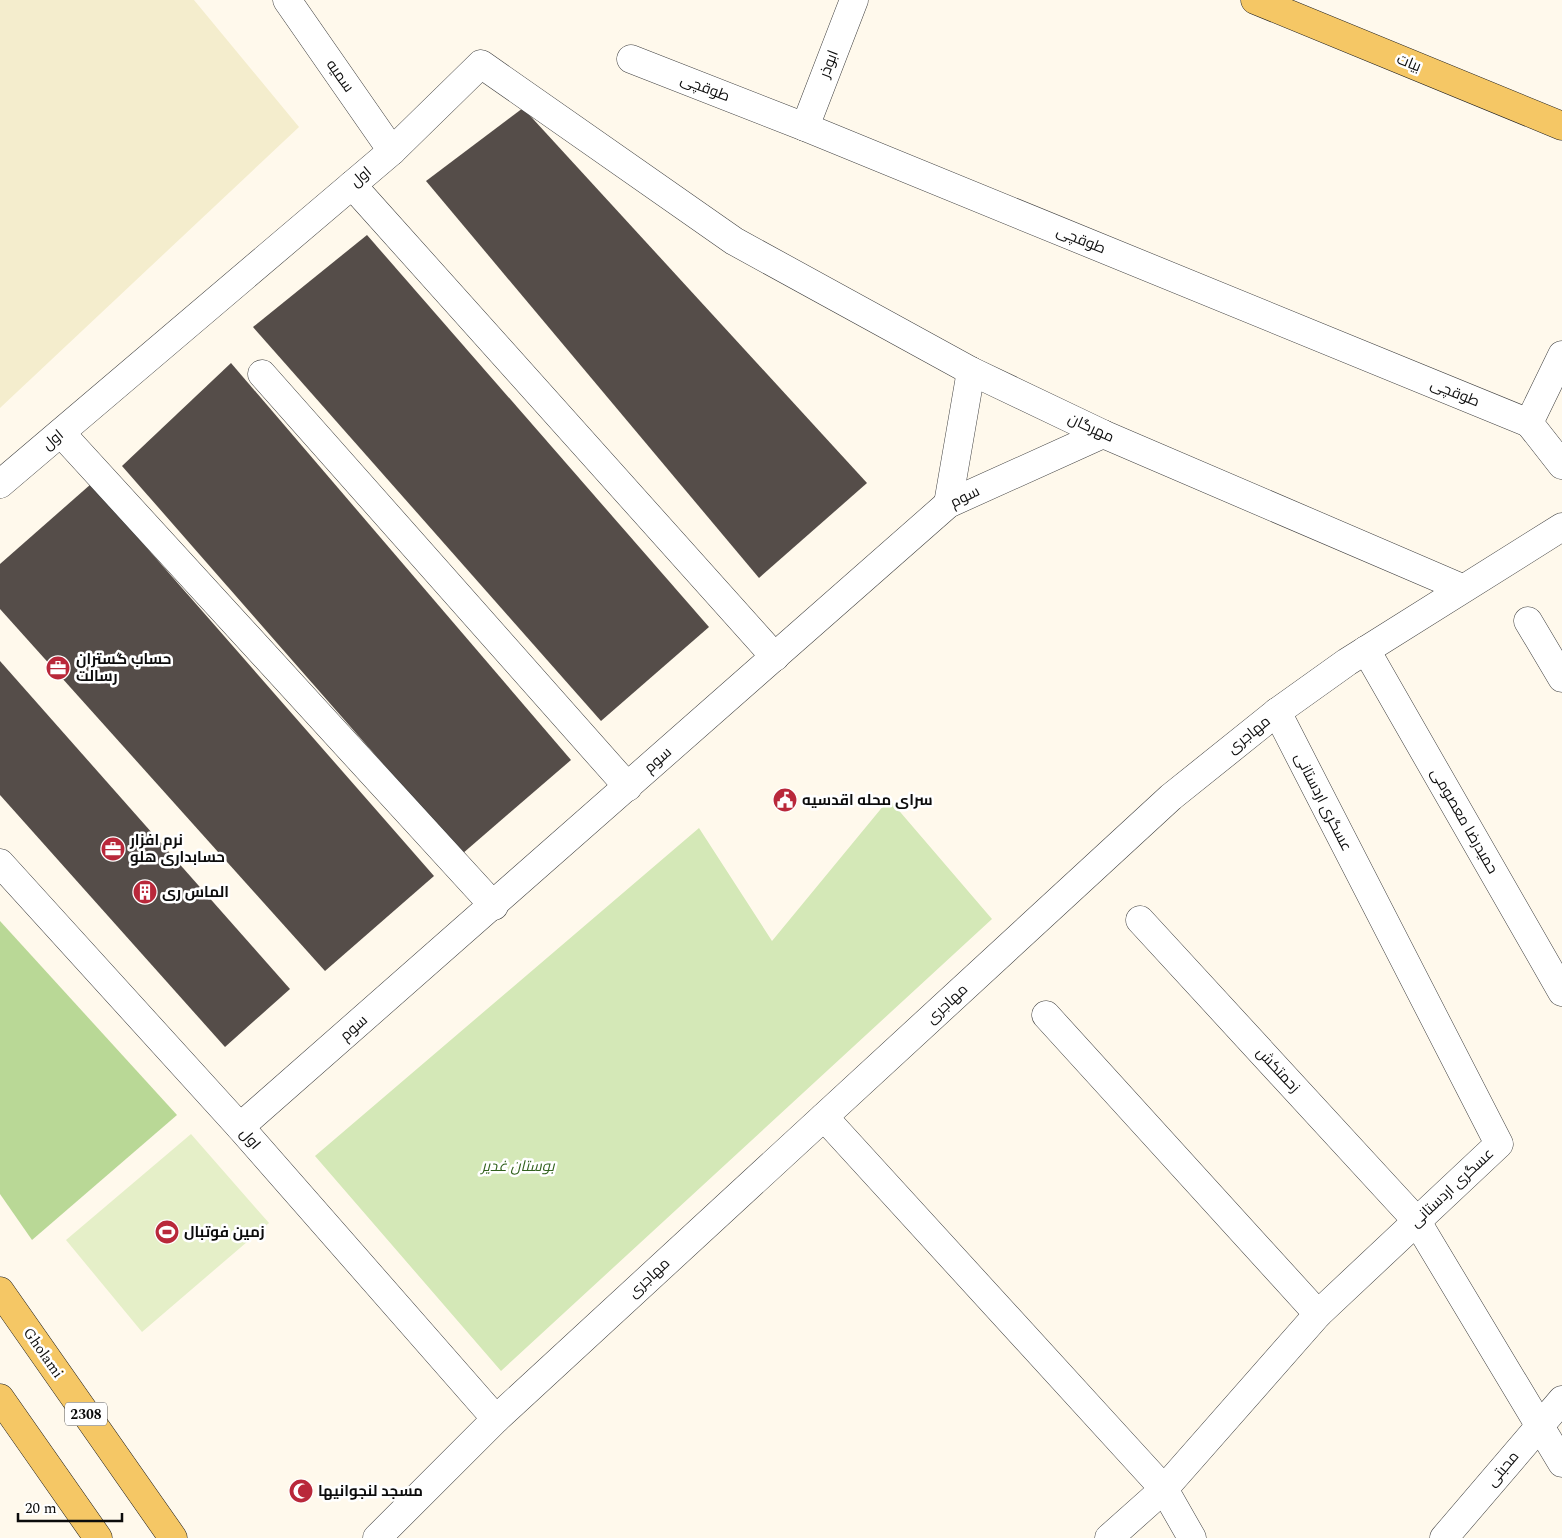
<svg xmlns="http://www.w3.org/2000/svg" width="1562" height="1538" viewBox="0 0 1562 1538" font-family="Spectral,Cairo,serif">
<rect width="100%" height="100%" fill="#fff9ec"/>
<path fill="#f4edcd" d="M0,0h194l105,127 -299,281z"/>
<path fill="#d4e8b7" d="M889,799l103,120 -491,452 -186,-215 384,-328 73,113z"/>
<path fill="#b9d896" d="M0,921l177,194 -145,125 -32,-46z"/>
<path fill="#e5efc8" d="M191,1134l78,89 -127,109 -76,-92z"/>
<g fill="#554d49">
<path d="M523,108l344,375 -108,95 -333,-397z"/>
<path d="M367,235l342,392 -108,94 -348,-394z"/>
<path d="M231,363l340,397 -109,94 -340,-388z"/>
<path d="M91,484l343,392 -109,95 -325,-362v-45z"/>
<path d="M0,661l290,328 -65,58 -225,-252z"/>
</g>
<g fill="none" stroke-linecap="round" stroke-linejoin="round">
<defs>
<g id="minor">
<path d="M287,0l105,151"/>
<path d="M631,59l174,68 724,296"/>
<path d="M805,127l49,-127"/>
<path d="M352,185l423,472"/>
<path d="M1562,355l-33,68 33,42"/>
<path d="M262,374l366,413"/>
<path d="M61,433l433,473"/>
<path d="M0,484l392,-333 89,-87 253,177 237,130 132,63 359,154"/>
<path d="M948,504l23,-133"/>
<path d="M1528,621l34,57"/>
<path d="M1366,650l196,342"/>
<path d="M0,863l240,264 256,292"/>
<path d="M1140,920l276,300 146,243"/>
<path d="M1046,1015l272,299"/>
<path d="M824,1117l340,372 28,49"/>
<path d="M240,1127l708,-623 155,-70"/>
<path d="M377,1538l119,-119 675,-622 106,-85 70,-50 215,-135"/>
<path d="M1109,1538l55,-49 154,-175 181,-170 -222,-432"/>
<path d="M1444,1538l118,-138"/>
</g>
<g id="major">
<path d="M1255,0l307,126"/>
<path d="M0,1291l173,247"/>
<path d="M0,1398l98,140"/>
</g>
</defs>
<use href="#minor" stroke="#3f3f3f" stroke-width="29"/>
<use href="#major" stroke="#1d1d1d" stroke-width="29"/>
<use href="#minor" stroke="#fff" stroke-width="28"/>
<use href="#major" stroke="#f5c765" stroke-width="28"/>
</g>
<defs>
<symbol id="office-disc" viewBox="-11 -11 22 22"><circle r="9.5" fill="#b9283a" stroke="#fff"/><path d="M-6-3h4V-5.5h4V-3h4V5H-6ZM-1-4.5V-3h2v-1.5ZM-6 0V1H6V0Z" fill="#fff"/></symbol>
<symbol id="civic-disc" viewBox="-11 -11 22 22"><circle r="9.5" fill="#b9283a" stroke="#fff"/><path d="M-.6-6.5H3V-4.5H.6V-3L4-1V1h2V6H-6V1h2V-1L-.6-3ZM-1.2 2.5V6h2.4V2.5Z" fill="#fff"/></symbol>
<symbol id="building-disc" viewBox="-11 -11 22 22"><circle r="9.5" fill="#b9283a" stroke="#fff"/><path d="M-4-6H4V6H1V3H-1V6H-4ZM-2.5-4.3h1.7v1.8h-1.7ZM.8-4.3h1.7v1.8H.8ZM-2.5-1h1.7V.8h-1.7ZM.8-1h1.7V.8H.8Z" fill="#fff"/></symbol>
<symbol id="stadium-disc" viewBox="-11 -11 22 22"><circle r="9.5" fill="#b9283a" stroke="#fff"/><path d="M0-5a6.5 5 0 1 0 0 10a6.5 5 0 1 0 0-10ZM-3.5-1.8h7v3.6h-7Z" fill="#fff"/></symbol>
<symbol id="mosque-disc" viewBox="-11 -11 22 22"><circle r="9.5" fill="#b9283a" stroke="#fff"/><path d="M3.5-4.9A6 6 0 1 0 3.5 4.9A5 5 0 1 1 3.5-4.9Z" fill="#fff"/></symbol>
</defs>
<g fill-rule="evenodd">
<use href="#office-disc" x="44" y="654" width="28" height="28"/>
<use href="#civic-disc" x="771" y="786" width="28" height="28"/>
<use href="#office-disc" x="99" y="835" width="28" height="28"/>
<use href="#building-disc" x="131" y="878" width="28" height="28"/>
<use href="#stadium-disc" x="153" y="1218" width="28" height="28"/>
<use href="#mosque-disc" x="287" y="1477" width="28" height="28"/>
</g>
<g text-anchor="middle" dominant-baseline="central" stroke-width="5" stroke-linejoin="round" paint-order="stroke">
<rect fill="#fff" stroke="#555" stroke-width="1" x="65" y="1402.5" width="42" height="23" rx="4"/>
<g font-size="14" font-weight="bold" fill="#0c0c0c">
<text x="86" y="1414">2308</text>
</g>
<g font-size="15" fill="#0c0c0c" stroke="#fff">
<text transform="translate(1409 63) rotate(22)">بیات</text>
<text transform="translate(829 64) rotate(-69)">ابوذر</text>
<text transform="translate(340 76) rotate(55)">سمیه</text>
<text transform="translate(705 88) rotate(21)">طوقچی</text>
<text transform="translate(361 177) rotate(-40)">اول</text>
<text transform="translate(1081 240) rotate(22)">طوقچی</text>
<text transform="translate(1455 393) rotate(22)">طوقچی</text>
<text transform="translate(1091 428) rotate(25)">مهرگان</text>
<text transform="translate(53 440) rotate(-40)">اول</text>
<text transform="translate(965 497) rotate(-26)">سوم</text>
<text transform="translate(1249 735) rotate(-39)">مهاجری</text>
<text transform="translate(658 760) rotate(-41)">سوم</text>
<text transform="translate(1323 802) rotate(63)">عسگری اردستانی</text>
<text transform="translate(1464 821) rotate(60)">حمیدرضا معصومی</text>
<text transform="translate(947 1004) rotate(-43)">مهاجری</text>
<text transform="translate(354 1028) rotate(-41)">سوم</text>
<text transform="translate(1278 1070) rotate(47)">زحمتکش</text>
<text transform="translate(250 1139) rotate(49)">اول</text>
<text transform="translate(1452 1188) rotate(-43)">عسگری اردستانی</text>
<text transform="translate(649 1278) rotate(-43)">مهاجری</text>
<text transform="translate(43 1353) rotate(55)">Gholami</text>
<text transform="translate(1503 1469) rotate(-50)">محبتی</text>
</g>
<g font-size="15" font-weight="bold" fill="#0c0c0c" stroke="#fff" text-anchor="start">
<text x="76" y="659">حساب گستران<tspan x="76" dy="17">رسالت</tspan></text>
<text x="802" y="800">سرای محله اقدسیه</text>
<text x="130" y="840">نرم افزار<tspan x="130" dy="17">حسابداری هلو</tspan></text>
<text x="162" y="892">الماس ری</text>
<text x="184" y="1232">زمین فوتبال</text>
<text x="318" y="1491">مسجد لنجوانیها</text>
</g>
<g font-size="15" font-style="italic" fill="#32621e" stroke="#fff">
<text x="518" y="1166">بوستان غدیر</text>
</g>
</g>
<path d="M18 1513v8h104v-8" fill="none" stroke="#0c0c0c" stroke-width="2.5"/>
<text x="25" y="1513" font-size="15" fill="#0c0c0c" stroke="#ffffff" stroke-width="4" paint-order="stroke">20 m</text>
</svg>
